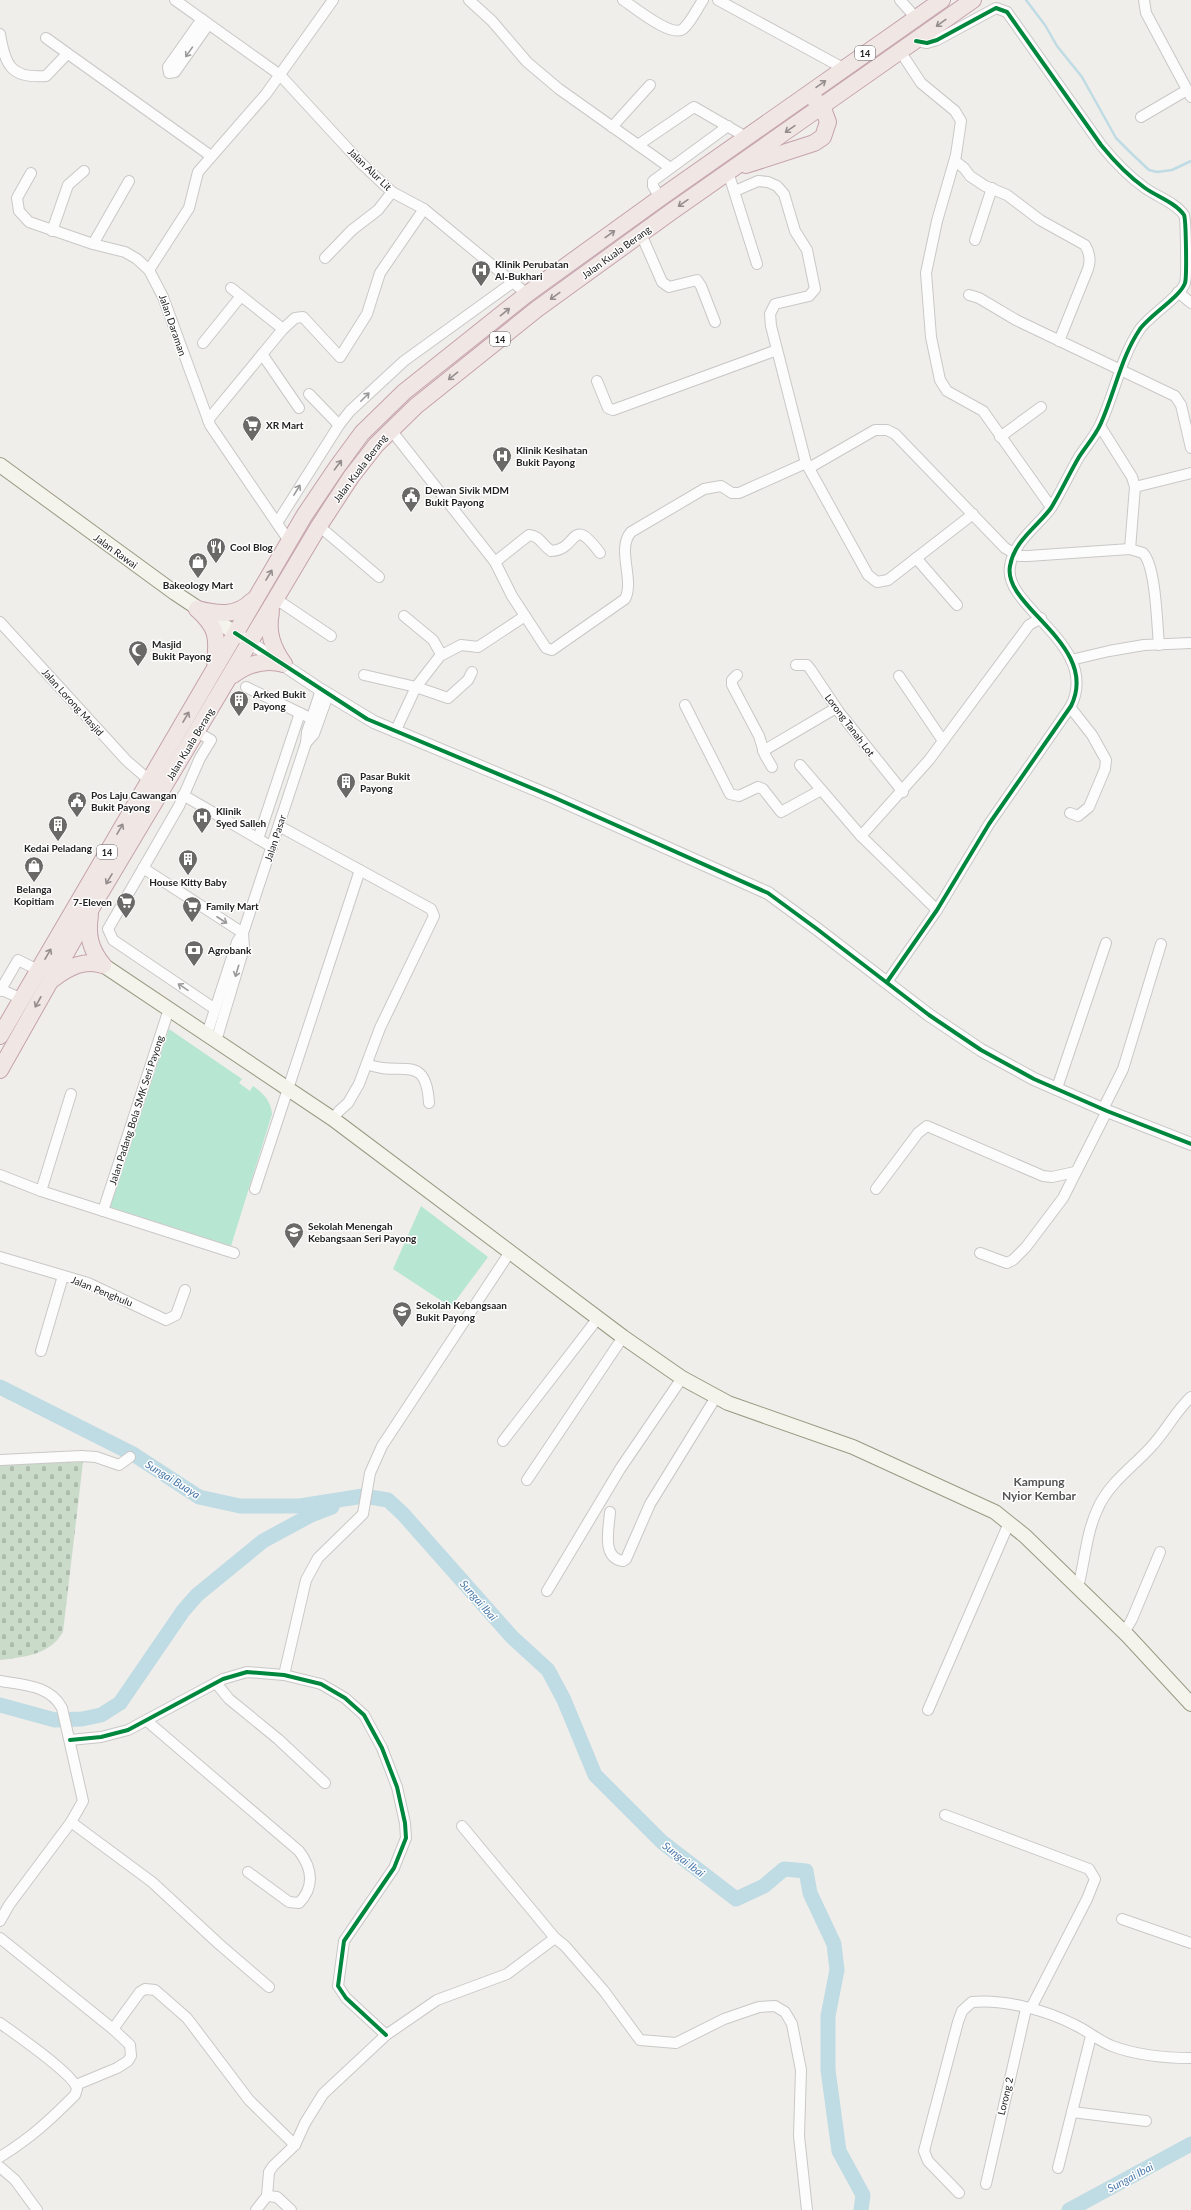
<svg xmlns="http://www.w3.org/2000/svg" width="1191" height="2210" viewBox="0 0 1191 2210" font-family="Lato,sans-serif">
<defs>
<pattern id="cemetery-stones" width="16" height="16" patternUnits="userSpaceOnUse"><rect width="16" height="16" fill="#cadbca"/><path d="M2 7V4a2 2 0 0 1 4 0v3zM10 15v-3a2 2 0 0 1 4 0v3z" fill="#adbcad"/></pattern>
</defs>
<rect width="100%" height="100%" fill="#f0eeeb"/>
<path fill="url(#cemetery-stones)" d="M83,1462l-20,170c-13,23 -39,25 -63,28v-196z"/>
<g fill="#b7e6d2">
<path d="M169,1029l73,50 -3,4 11,8 3,-5c11,8 18,15 19,28l-41,132 -121,-39z"/>
<path d="M421,1206l67,51 -37,50 -58,-38z"/>
</g>
<g fill="none" stroke-linecap="round" stroke-linejoin="round">
<path stroke="#bfdbe3" stroke-width="2.5" d="M1026,0l19,25 12,21 25,31 34,61 16,16 17,16 8,2 15,-2 19,-9"/>
<g stroke="#bfdbe3" stroke-width="15">
<path d="M0,1387l133,67 66,43 41,9h60l63,-10 25,4 15,14 109,123 36,33 16,30 31,75 67,67 74,57 28,-13 20,-17 22,2 4,22 24,51 3,26 -9,46v54l11,81 24,44 -2,15"/>
<path d="M0,1705l55,15 27,-1 19,-4 19,-12 63,-92 14,-16 66,-54 48,-26 21,-8"/>
<path d="M1069,2210l122,-66"/>
</g>
<defs>
<g id="minor">
<path d="M175,0l105,75 81,88 31,29 32,17 103,85"/>
<path d="M469,0l23,21 35,41 32,27 110,78"/>
<path d="M623,0c11,7 48,38 60,29 8,-7 14,-20 20,-29"/>
<path d="M718,0l125,68"/>
<path d="M900,0l16,18"/>
<path d="M1144,0l2,13 45,84"/>
<path d="M202,19l-34,48 1,6 6,-1 33,-47"/>
<path d="M0,34c5,31 11,45 46,42l21,-22"/>
<path d="M46,38l165,118"/>
<path d="M900,51l21,32 34,28 6,10 -5,34 -19,66 -11,52 5,64 9,43 7,11 36,20 68,96"/>
<path d="M1141,117l46,-27"/>
<path d="M612,127l38,-42"/>
<path d="M638,145l56,-38 52,30"/>
<path d="M955,161l9,7 6,8 15,10 22,9 33,25 45,25c5,8 6,15 3,24l-29,72"/>
<path d="M728,172l29,92"/>
<path d="M31,173l-14,25 2,13 10,11 64,22 32,8 12,7 12,11 14,27 47,128 79,116"/>
<path d="M735,191l23,-10 10,1 9,4 7,8 11,37 12,19 8,39 -6,7 -34,8 -5,10 1,12 35,137 62,112 9,7 11,-2 85,-66"/>
<path d="M660,198l-7,-12v-5l75,-55"/>
<path d="M52,231l16,-46 16,-14"/>
<path d="M641,234l21,48 7,5 28,-7 4,6 14,36"/>
<path d="M975,240l17,-52"/>
<path d="M93,244l36,-63"/>
<path d="M325,258l27,-28 26,-20 14,-18"/>
<path d="M149,270l40,-62 9,-36 68,-78 67,-94"/>
<path d="M231,288l52,41"/>
<path d="M1178,292l13,11"/>
<path d="M969,295l10,3 37,22 159,76 6,9 10,43"/>
<path d="M203,343l38,-47"/>
<path d="M262,354l37,54"/>
<path d="M597,381l11,27 5,2 164,-60"/>
<path d="M309,394l30,31"/>
<path d="M208,420l75,-91 12,-11 8,-1 37,40 27,-43 13,-41 44,-64"/>
<path d="M1100,426l32,51 3,10 -5,62"/>
<path d="M391,430l104,132 17,34 34,52 6,2 73,-51c10,-19 -9,-50 6,-67l73,-43 17,-3 11,7h7l67,-30"/>
<path d="M1000,437l41,-30"/>
<path d="M809,468l66,-38h12l8,4 110,114 14,8h9l102,-7 13,4c13,13 14,72 16,92"/>
<path d="M1135,487l56,-14"/>
<path d="M277,523l62,-98 11,-14 54,-50 108,-78"/>
<path d="M319,526l60,51"/>
<path d="M916,558l41,47"/>
<path d="M495,562l34,-27c11,1 13,10 22,16 28,-1 19,-38 49,2"/>
<path d="M276,599l55,37"/>
<path d="M404,616l29,24 8,14"/>
<path d="M0,622l127,139 22,19"/>
<path d="M1071,660l38,-9 35,-6 47,-2"/>
<path d="M796,665h11l4,5 28,42 64,80"/>
<path d="M364,675l52,12 32,11 20,-18 4,-8"/>
<path d="M737,675l-5,5v5l27,51 6,19 7,12"/>
<path d="M899,676l44,65"/>
<path d="M246,687l60,29"/>
<path d="M685,705l45,89 9,2 19,-9 5,2 18,23 40,-22"/>
<path d="M1070,707l22,28 14,25 -1,9 -16,38 -11,9 -8,-3"/>
<path d="M197,732l14,8 -11,18 -21,48 -71,123 5,11 102,69"/>
<path d="M395,732l21,-45 24,-31 21,-11 17,2 47,-31"/>
<path d="M306,743l8,-9 14,-39"/>
<path d="M763,751l73,-43"/>
<path d="M800,765l61,71 76,74"/>
<path d="M183,795l89,52"/>
<path d="M279,826l152,83 3,7 -54,112 -21,56 -11,19 -9,8 -6,8"/>
<path d="M861,836l68,-76 100,-135 12,-7"/>
<path d="M258,839l42,-126"/>
<path d="M143,868l100,65"/>
<path d="M887,982l50,-72 52,-86 82,-118c30,-61 -69,-99 -61,-140 4,-25 27,-39 41,-58 10,-16 18,-34 28,-51 7,-11 17,-22 22,-34 14,-31 20,-66 39,-94 10,-14 41,-33 45,-46 2,-6 1,-64 -1,-68 -8,-12 -28,-19 -39,-27 -17,-12 -31,-27 -44,-43l-94,-133 -11,-4 -59,32 -10,3 -11,-2"/>
<path d="M0,989l22,10"/>
<path d="M0,991l18,-31 20,10"/>
<path d="M207,1034l30,-92 6,-9 63,-190 1,-11 14,-42"/>
<path d="M216,1041l28,-93 -1,-15"/>
<path d="M367,1064c33,14 59,-13 62,39"/>
<path d="M1057,1088l49,-145"/>
<path d="M1103,1109l20,-40 38,-125"/>
<path d="M0,1175l41,16 193,62"/>
<path d="M255,1189l105,-319"/>
<path d="M876,1189l42,-56 9,-7 116,50 9,1 23,-5"/>
<path d="M41,1191l30,-97"/>
<path d="M103,1211l66,-202"/>
<path d="M980,1253l27,10 6,-3 13,-13 37,-49 44,-87"/>
<path d="M0,1257l88,26 78,37 10,-5 9,-25"/>
<path d="M41,1351l22,-75"/>
<path d="M503,1441l95,-123"/>
<path d="M0,1460l81,-4 15,1 23,8 11,-8"/>
<path d="M527,1480l96,-143"/>
<path d="M610,1512c-1,16 -9,46 13,49l3,-2 24,-55 66,-107"/>
<path d="M1078,1587c7,-26 8,-54 20,-79 11,-25 35,-41 53,-61 15,-16 24,-35 40,-50"/>
<path d="M547,1591l73,-122 62,-91"/>
<path d="M1124,1633l8,-14 28,-67"/>
<path d="M284,1675l22,-95 12,-22 45,-44 7,-41 12,-27 128,-194"/>
<path d="M0,1681c23,4 50,4 62,27l21,93 -12,21 -62,83 -9,16"/>
<path d="M216,1683l13,16 49,40 47,44"/>
<path d="M928,1710l81,-187"/>
<path d="M147,1721l152,130c13,17 16,36 0,52l-10,-1 -41,-30"/>
<path d="M70,1740l31,-3 27,-7 95,-51 24,-7 37,3 37,9 24,14 19,17 18,33 15,39 8,36 1,15 -12,30 -50,73 -6,45 8,12 40,37"/>
<path d="M945,1815l144,54 6,10 -8,20 -56,109"/>
<path d="M71,1822l81,60 67,62 50,43"/>
<path d="M462,1826l93,112 10,8 39,45 36,49 36,3 48,-24 35,-12 16,-1 10,6 7,12 9,46 -2,66 8,74"/>
<path d="M1122,1919l69,24"/>
<path d="M0,1938l113,91 17,16 1,11 -3,5 -11,7 -41,17"/>
<path d="M0,2023c15,11 75,52 77,66l-2,6c-26,26 -43,42 -75,62"/>
<path d="M113,2029l27,-37 5,-3 10,1 32,28 62,82 46,45"/>
<path d="M1072,2112l74,9"/>
<path d="M0,2167l15,13 22,30"/>
<path d="M1058,2168l33,-132"/>
<path d="M986,2184l40,-175"/>
<path d="M959,2193l-31,-32 -4,-10 34,-129 4,-11 10,-9c32,-3 74,8 103,23 13,6 24,16 37,21 24,9 54,12 79,12"/>
<path d="M267,2196l10,1 14,13"/>
<path d="M256,2210l11,-14 2,-24 4,-6 22,-21 10,-22 18,-29 63,-59 51,-35 70,-26 48,-36"/>
</g>
<path id="tertiary" d="M243,638l78,52 53,32 179,75 215,96 49,36 112,86 52,35 53,29 73,32 84,33"/>
<g id="secondary">
<path d="M0,465l175,128 60,40"/>
<path d="M103,965l230,154 290,218 59,41 46,25 125,44 142,65 30,24 103,100 63,68"/>
</g>
<g id="trunk">
<path d="M746,165l68,-22 9,-6 5,-15 -6,-16 -7,-6"/>
<path d="M197,609c20,18 21,28 18,53"/>
<path d="M197,609c20,5 39,8 55,-8"/>
<path d="M271,612c-4,20 1,35 13,52"/>
<path d="M233,675c16,-12 32,-16 51,-11"/>
<path d="M90,915c-3,20 0,34 13,50"/>
<path d="M53,979c16,-12 31,-20 50,-14"/>
<path d="M0,1036l304,-520 33,-49 25,-34 42,-41 123,-98 133,-96 282,-198"/>
<path d="M0,1070l92,-163 227,-381 32,-49 25,-32 40,-39 121,-97 134,-97 302,-212"/>
</g>
</defs>
<use href="#minor" stroke="#c9c8c7" stroke-width="12"/>
<use href="#tertiary" stroke="#c9c8c7" stroke-width="14"/>
<use href="#secondary" stroke="#999a82" stroke-width="16"/>
<use href="#trunk" stroke="#c5a2ac" stroke-width="18"/>
<use href="#minor" stroke="#fdfcfc" stroke-width="10"/>
<use href="#tertiary" stroke="#fdfcfc" stroke-width="12"/>
<use href="#secondary" stroke="#f4f4ed" stroke-width="14"/>
<use href="#trunk" stroke="#f0e6e4" stroke-width="16"/>
<defs>
<g id="cycleway">
<path d="M235,633l132,86 186,78 215,96 49,36 112,86 52,35 53,29 73,32 84,33"/>
<path d="M887,982l50,-72 52,-86 82,-118c30,-61 -69,-99 -61,-140 4,-25 27,-39 41,-58 10,-16 18,-34 28,-51 7,-11 17,-22 22,-34 14,-31 20,-66 39,-94 10,-14 41,-33 45,-46 2,-6 1,-64 -1,-68 -8,-12 -28,-19 -39,-27 -17,-12 -31,-27 -44,-43l-94,-133 -11,-4 -59,32 -10,3 -11,-2"/>
<path d="M70,1740l31,-3 27,-7 95,-51 24,-7 37,3 37,9 24,14 19,17 18,33 15,39 8,36 1,15 -12,30 -50,73 -6,45 8,12 40,37"/>
</g>
</defs>
<use href="#cycleway" stroke="#fff" stroke-width="6"/>
<use href="#cycleway" stroke="#00873e" stroke-width="4"/>
</g>
<defs><path id="oneway-shaft" d="M-6 0H5M1.5-3L5.5 0L1.5 3" fill="none" stroke-width="1.6" stroke-linecap="round" stroke-linejoin="round"/></defs>
<g stroke="#938e8d">
<use href="#oneway-shaft" transform="translate(941 23) rotate(144)"/>
<use href="#oneway-shaft" transform="translate(821 84) rotate(-35)"/>
<use href="#oneway-shaft" transform="translate(790 129) rotate(145)"/>
<use href="#oneway-shaft" transform="translate(683 203) rotate(145)"/>
<use href="#oneway-shaft" transform="translate(610 234) rotate(-36)"/>
<use href="#oneway-shaft" transform="translate(555 296) rotate(144)"/>
<use href="#oneway-shaft" transform="translate(505 312) rotate(-39)"/>
<use href="#oneway-shaft" transform="translate(453 376) rotate(141)"/>
<use href="#oneway-shaft" transform="translate(338 465) rotate(-53)"/>
<use href="#oneway-shaft" transform="translate(269 575) rotate(-59)"/>
<use href="#oneway-shaft" transform="translate(186 717) rotate(-60)"/>
<use href="#oneway-shaft" transform="translate(120 829) rotate(-60)"/>
<use href="#oneway-shaft" transform="translate(109 879) rotate(121)"/>
<use href="#oneway-shaft" transform="translate(48 954) rotate(-60)"/>
<use href="#oneway-shaft" transform="translate(38 1002) rotate(119)"/>
</g>
<g stroke="#9a9a9a">
<use href="#oneway-shaft" transform="translate(189 52) rotate(125)"/>
<use href="#oneway-shaft" transform="translate(365 397) rotate(-45)"/>
<use href="#oneway-shaft" transform="translate(297 490) rotate(-58)"/>
<use href="#oneway-shaft" transform="translate(222 920) rotate(33)"/>
<use href="#oneway-shaft" transform="translate(237 971) rotate(107)"/>
<use href="#oneway-shaft" transform="translate(183 987) rotate(-146)"/>
</g>
<defs>
<symbol id="hospital-pin" viewBox="-11 -11 22 30"><path d="M0 17L-7.5 6A9.5 9.5 0 1 1 7.5 6Z" fill="#6a6968" stroke="#fff"/><path d="M-5-5h3v3.5h4V-5h3V5h-3V1.5h-4V5h-3Z" fill="#fff"/></symbol>
<symbol id="supermarket-pin" viewBox="-11 -11 22 30"><path d="M0 17L-7.5 6A9.5 9.5 0 1 1 7.5 6Z" fill="#6a6968" stroke="#fff"/><path d="M-6-5.5h2.5l.6 2H6L4.5 2H-2.5L-4.4-4H-6ZM-1.5 3.2a1.3 1.3 0 1 0 .1 0ZM3 3.2a1.3 1.3 0 1 0 .1 0Z" fill="#fff"/></symbol>
<symbol id="civic-pin" viewBox="-11 -11 22 30"><path d="M0 17L-7.5 6A9.5 9.5 0 1 1 7.5 6Z" fill="#6a6968" stroke="#fff"/><path d="M-.6-6.5H3V-4.5H.6V-3L4-1V1h2V6H-6V1h2V-1L-.6-3ZM-1.2 2.5V6h2.4V2.5Z" fill="#fff"/></symbol>
<symbol id="restaurant-pin" viewBox="-11 -11 22 30"><path d="M0 17L-7.5 6A9.5 9.5 0 1 1 7.5 6Z" fill="#6a6968" stroke="#fff"/><path d="M-5-6h1v4h1v-4h1v4h1v-4h1v5L-1.5 .5V6h-2V.5L-5-1ZM5-6V6H3V1.5H1.5Q1.5-4 5-6Z" fill="#fff"/></symbol>
<symbol id="shop-pin" viewBox="-11 -11 22 30"><path d="M0 17L-7.5 6A9.5 9.5 0 1 1 7.5 6Z" fill="#6a6968" stroke="#fff"/><path d="M-5-2.5h2.3a2.7 3.5 0 0 1 5.4 0H5L5.5 6h-11ZM-1.5-2.5h3a1.5 2.3 0 0 0-3 0Z" fill="#fff"/></symbol>
<symbol id="mosque-pin" viewBox="-11 -11 22 30"><path d="M0 17L-7.5 6A9.5 9.5 0 1 1 7.5 6Z" fill="#6a6968" stroke="#fff"/><path d="M3.5-4.9A6 6 0 1 0 3.5 4.9A5 5 0 1 1 3.5-4.9Z" fill="#fff"/></symbol>
<symbol id="building-pin" viewBox="-11 -11 22 30"><path d="M0 17L-7.5 6A9.5 9.5 0 1 1 7.5 6Z" fill="#6a6968" stroke="#fff"/><path d="M-4-6H4V6H1V3H-1V6H-4ZM-2.5-4.3h1.7v1.8h-1.7ZM.8-4.3h1.7v1.8H.8ZM-2.5-1h1.7V.8h-1.7ZM.8-1h1.7V.8H.8Z" fill="#fff"/></symbol>
<symbol id="bank-pin" viewBox="-11 -11 22 30"><path d="M0 17L-7.5 6A9.5 9.5 0 1 1 7.5 6Z" fill="#6a6968" stroke="#fff"/><path d="M-6-4H6V4H-6ZM0-2.3a2.3 2.3 0 1 0 0 4.6a2.3 2.3 0 1 0 0-4.6Z" fill="#fff"/></symbol>
<symbol id="school-pin" viewBox="-11 -11 22 30"><path d="M0 17L-7.5 6A9.5 9.5 0 1 1 7.5 6Z" fill="#6a6968" stroke="#fff"/><path d="M0-5L7-2L0 1L-7-2ZM-4 1L0 2.5L4 1V4Q0 6-4 4Z" fill="#fff"/></symbol>
</defs>
<g fill-rule="evenodd">
<use href="#hospital-pin" x="470" y="259" width="22" height="30"/>
<use href="#supermarket-pin" x="241" y="414" width="22" height="30"/>
<use href="#hospital-pin" x="491" y="445" width="22" height="30"/>
<use href="#civic-pin" x="400" y="485" width="22" height="30"/>
<use href="#restaurant-pin" x="205" y="536" width="22" height="30"/>
<use href="#shop-pin" x="187" y="551" width="22" height="30"/>
<use href="#mosque-pin" x="127" y="639" width="22" height="30"/>
<use href="#building-pin" x="228" y="689" width="22" height="30"/>
<use href="#building-pin" x="335" y="771" width="22" height="30"/>
<use href="#civic-pin" x="66" y="790" width="22" height="30"/>
<use href="#hospital-pin" x="191" y="806" width="22" height="30"/>
<use href="#building-pin" x="47" y="814" width="22" height="30"/>
<use href="#building-pin" x="177" y="848" width="22" height="30"/>
<use href="#shop-pin" x="23" y="855" width="22" height="30"/>
<use href="#supermarket-pin" x="115" y="891" width="22" height="30"/>
<use href="#supermarket-pin" x="181" y="895" width="22" height="30"/>
<use href="#bank-pin" x="183" y="939" width="22" height="30"/>
<use href="#school-pin" x="283" y="1221" width="22" height="30"/>
<use href="#school-pin" x="391" y="1300" width="22" height="30"/>
</g>
<g text-anchor="middle" dominant-baseline="central" stroke-width="3" stroke-linejoin="round" paint-order="stroke">
<g fill="#fff" stroke="#646464" stroke-width="1">
<rect x="855" y="46" width="20" height="14" rx="3"/>
<rect x="490" y="332" width="20" height="14" rx="3"/>
<rect x="97" y="845" width="20" height="14" rx="3"/>
</g>
<g font-size="9" font-weight="bold" fill="#222">
<text x="865" y="53">14</text>
<text x="500" y="339">14</text>
<text x="107" y="852">14</text>
</g>
<g font-size="10" fill="#222" stroke="#fff">
<text transform="translate(370 169) rotate(44)">Jalan Alur Lit</text>
<text transform="translate(616 252) rotate(-36)">Jalan Kuala Berang</text>
<text transform="translate(173 325) rotate(71)">Jalan Daraman</text>
<text transform="translate(360 468) rotate(-53)">Jalan Kuala Berang</text>
<text transform="translate(116 551) rotate(36)">Jalan Rawai</text>
<text transform="translate(73 702) rotate(48)">Jalan Lorong Masjid</text>
<text transform="translate(850 725) rotate(53)">Lorong Tanah Lot</text>
<text transform="translate(190 744) rotate(-59)">Jalan Kuala Berang</text>
<text transform="translate(275 838) rotate(-72)">Jalan Pasar</text>
<text transform="translate(136 1110) rotate(-72)">Jalan Padang Bola SMK Seri Payong</text>
<text transform="translate(102 1291) rotate(22)">Jalan Penghulu</text>
<text transform="translate(1005 2096) rotate(-77)">Lorong 2</text>
</g>
<g font-size="10" font-weight="bold" fill="#222" stroke="#fff" text-anchor="start">
<text x="495" y="264">Klinik Perubatan<tspan x="495" dy="12">Al-Bukhari</tspan></text>
<text x="266" y="425">XR Mart</text>
<text x="516" y="450">Klinik Kesihatan<tspan x="516" dy="12">Bukit Payong</tspan></text>
<text x="425" y="490">Dewan Sivik MDM<tspan x="425" dy="12">Bukit Payong</tspan></text>
<text x="230" y="547">Cool Blog</text>
<text x="198" y="585" text-anchor="middle">Bakeology Mart</text>
<text x="152" y="644">Masjid<tspan x="152" dy="12">Bukit Payong</tspan></text>
<text x="253" y="694">Arked Bukit<tspan x="253" dy="12">Payong</tspan></text>
<text x="360" y="776">Pasar Bukit<tspan x="360" dy="12">Payong</tspan></text>
<text x="91" y="795">Pos Laju Cawangan<tspan x="91" dy="12">Bukit Payong</tspan></text>
<text x="216" y="811">Klinik<tspan x="216" dy="12">Syed Salleh</tspan></text>
<text x="58" y="848" text-anchor="middle">Kedai Peladang</text>
<text x="188" y="882" text-anchor="middle">House Kitty Baby</text>
<text x="34" y="889" text-anchor="middle">Belanga<tspan x="34" dy="12">Kopitiam</tspan></text>
<text x="112" y="902" text-anchor="end">7-Eleven</text>
<text x="206" y="906">Family Mart</text>
<text x="208" y="950">Agrobank</text>
<text x="308" y="1226">Sekolah Menengah<tspan x="308" dy="12">Kebangsaan Seri Payong</tspan></text>
<text x="416" y="1305">Sekolah Kebangsaan<tspan x="416" dy="12">Bukit Payong</tspan></text>
</g>
<g font-size="11" font-style="italic" fill="#4a7aab" stroke="#fff">
<text transform="translate(173 1479) rotate(32)">Sungai Buaya</text>
<text transform="translate(479 1600) rotate(49)">Sungai Ibai</text>
<text transform="translate(684 1859) rotate(38)">Sungai Ibai</text>
<text transform="translate(1130 2177) rotate(-28)">Sungai Ibai</text>
</g>
<g font-size="12" font-weight="bold" fill="#555" stroke="#fff">
<text x="1039" y="1481">Kampung<tspan x="1039" dy="14">Nyior Kembar</tspan></text>
</g>
</g>
</svg>
